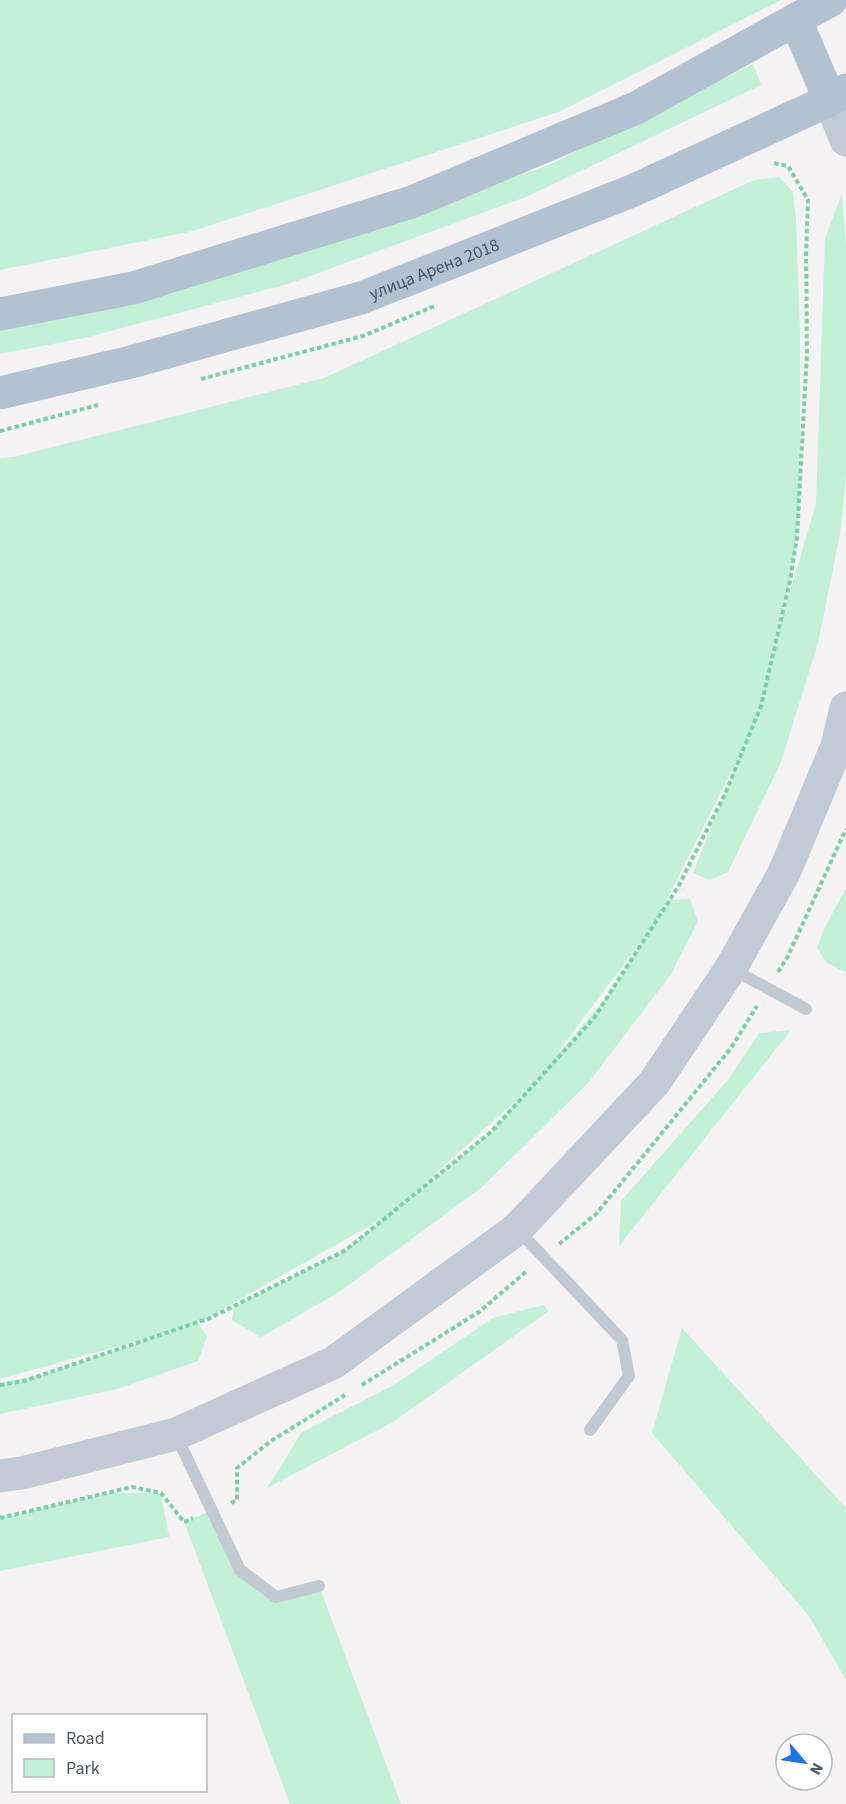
<svg xmlns="http://www.w3.org/2000/svg" width="846" height="1804" viewBox="0 0 846 1804" font-family="'Source Sans 3',sans-serif">
<rect width="100%" height="100%" fill="#f5f3f3"/>
<g fill="#c3f1d5" fill-rule="evenodd">
<path d="M0,0h781l-222,112 -366,119 -193,39z"/>
<path d="M753,64l8,21 -235,112 -238,87 -204,54 -84,16v-24l171,-36 378,-129z"/>
<path d="M779,177l14,15 3,28 4,110v163l-3,44 -7,44 -23,88 49,-165 9,-266 17,-45 4,55v228l-6,58 -22,109 -37,119 -53,110 -18,8 -17,-7 51,-127 -84,167 10,-13 20,-1 8,22 -27,53 -82,108 -108,106 -142,104 -78,45 -29,-17 2,-13 112,-57 41,-34 -189,107 9,13 -9,25 -81,28 -117,25v-31l46,-9 134,-45 -180,50v-921l14,-1 310,-79 430,-198zM648,932l-41,65 -48,56 -1,-1zM523,1094l-32,38 -87,71v-1z"/>
<path d="M846,888v83l-1,1 -18,-9 -10,-15 7,-19z"/>
<path d="M791,1030l-172,216 2,-45 106,-120 32,-48z"/>
<path d="M543,1305l6,6 -156,111 -126,66 35,-56 90,-46 101,-68z"/>
<path d="M682,1328l164,180v172l-37,-64 -157,-183z"/>
<path d="M110,1493h51l8,44 -169,34v-53z"/>
<path d="M211,1511l29,59 35,27 44,-11 82,218h-111l-106,-282z"/>
</g>
<g fill="none" stroke-linecap="round" stroke-linejoin="round">
<g stroke="#7ad0a6" stroke-width="4" stroke-dasharray="4.5 3" stroke-linecap="butt">
<path d="M201,379l162,-43 74,-31"/>
<path d="M0,431l98,-26"/>
<path d="M778,972l10,-16 58,-127"/>
<path d="M559,1244l37,-30 135,-166 26,-42"/>
<path d="M0,1385l24,-4 186,-63 136,-68 145,-118 103,-114 84,-131 47,-93 36,-88 29,-125 7,-44 10,-184 -1,-98 2,-55 -20,-34 -15,-3"/>
<path d="M362,1385l117,-73 49,-42"/>
<path d="M231,1503l6,-3v-32l34,-27 74,-46"/>
<path d="M0,1518l132,-31 29,6 23,29 9,-4"/>
</g>
<g stroke="#c1cad2" stroke-width="12">
<path d="M732,969l74,40"/>
<path d="M518,1230l104,110 7,36 -39,54"/>
<path d="M176,1435l64,135 36,27 43,-11"/>
</g>
<g stroke="#c1cbd6" stroke-width="33">
<path d="M830,100l16,40"/>
<path d="M0,1476l22,-3 154,-39 157,-71 184,-134 137,-146 77,-115 53,-95 53,-127 9,-38"/>
</g>
<g stroke="#b3c2d1" stroke-width="33">
<path d="M796,21l34,79"/>
<path d="M0,314l133,-26 279,-86 224,-94 195,-108"/>
<path id="s1" d="M0,393l131,-31 230,-64 271,-107 198,-91 16,-10"/>
</g>
</g>
<g text-anchor="middle" dominant-baseline="central" stroke-width="4.5" stroke-linejoin="round" paint-order="stroke">
<g font-size="18" fill="#4a5661" stroke="#fff">
<text stroke="none"><textPath href="#s1" startOffset="452">улица Арена 2018</textPath></text>
</g>
</g>
<rect x="12" y="1714" width="195" height="78" fill="#ffffff" stroke="#b7bbc0" stroke-width="1.5"/>
<rect x="24" y="1734" width="30" height="9" fill="#b3c2d1" stroke="#b7bbc0" stroke-width="1.5"/>
<text x="66" y="1744" font-size="18" fill="#4a5661">Road</text>
<rect x="24" y="1759" width="30" height="18" fill="#c3f1d5" stroke="#b7bbc0" stroke-width="1.5"/>
<text x="66" y="1774" font-size="18" fill="#4a5661">Park</text>
<g transform="translate(804 1762) rotate(119)"><circle r="28" fill="#ffffff" stroke="#b7bbc0" stroke-width="1.5"/>
<path d="M0-4.5L10 22L0 15L-10 22Z" fill="#1a73e8"/>
<text y="-9" font-size="16" font-weight="bold" text-anchor="middle" fill="#4a5661">N</text>
</g>
</svg>
